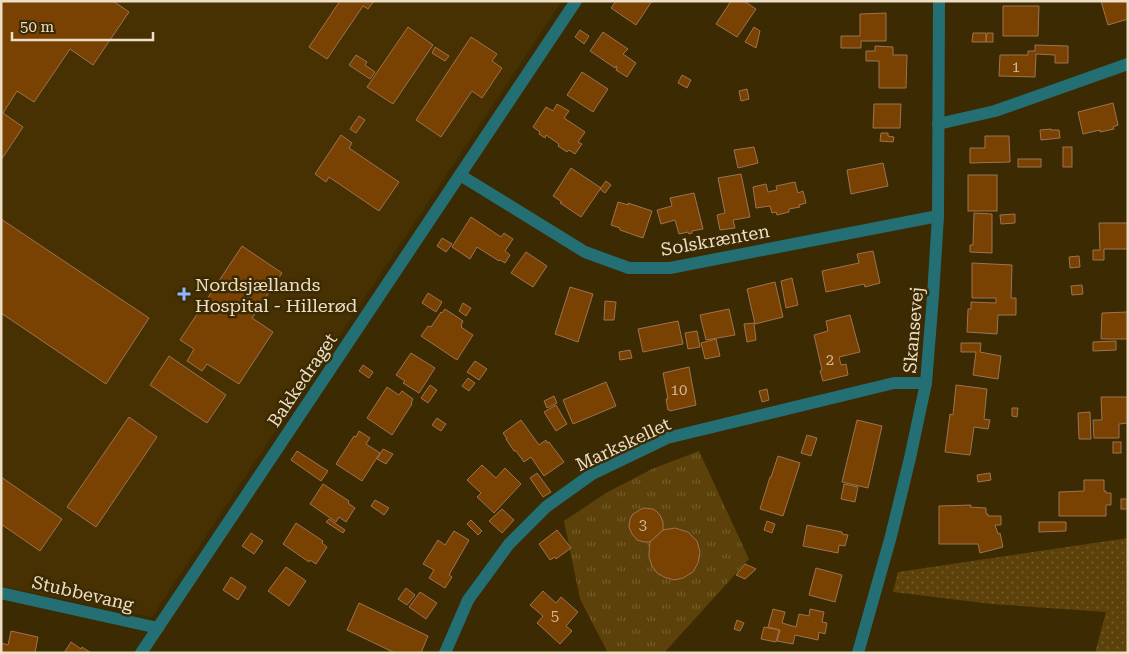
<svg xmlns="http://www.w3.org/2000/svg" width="1129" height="654" viewBox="0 0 1129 654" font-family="'Roboto Serif',serif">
<defs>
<pattern id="grass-tufts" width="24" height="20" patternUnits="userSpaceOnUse" patternTransform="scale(1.25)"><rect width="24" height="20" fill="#5c420a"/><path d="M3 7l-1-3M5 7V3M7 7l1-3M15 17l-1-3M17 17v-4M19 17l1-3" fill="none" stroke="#745d2c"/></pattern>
<pattern id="park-dots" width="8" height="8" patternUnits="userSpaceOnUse" patternTransform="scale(1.25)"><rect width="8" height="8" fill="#5c420a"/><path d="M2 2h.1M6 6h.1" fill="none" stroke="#745d2c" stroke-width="1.8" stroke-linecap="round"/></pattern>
</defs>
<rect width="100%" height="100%" fill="#3c2a03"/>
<path fill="#473102" d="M1,1h561l-410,616 -151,-31z"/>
<path fill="url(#grass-tufts)" d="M699,451l50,108 -85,94h-56l-28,-54 -16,-78 42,-28 46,-24z"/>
<path fill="url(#park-dots)" d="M1128,538v115h-33l11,-41 -114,-8 -99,-12 5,-20z"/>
<g fill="#794203" stroke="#9d7350">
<path d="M1,1h112l16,11 -36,53 -23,-16 -36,53 -17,-11 -14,22 20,14 -22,33z"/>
<path d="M340,1h34l-6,8 -5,-3 -36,53 -18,-12z"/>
<path d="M616,1h36l-16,24 -25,-17z"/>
<path d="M731,1h13l12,8 -19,28 -21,-13z"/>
<path d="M1101,1h27v18l-20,6z"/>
<path d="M1003,6h36l-1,30h-35z"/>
<path d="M886,13v28h-25v7h-20v-12h19v-22z"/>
<path d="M408,27l25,18 -40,59 -26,-17z"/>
<path d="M754,27l6,4 -4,17 -11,-6z"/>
<path d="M580,30l9,6 -5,8 -9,-7z"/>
<path d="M603,32l25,17 -5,5 13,9 -9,14 -11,-7 1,-3 -1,-1 -1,2 -25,-17z"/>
<path d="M973,33h13v9h-14z"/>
<path d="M987,33h6v9h-7z"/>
<path d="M471,37l26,17 -5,7 10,7 -20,30 -10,-7 -31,46 -25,-17z"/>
<path d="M1035,45l33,1v17h-13v-8l-19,-1 -1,23 -36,-1 1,-21h28v-4h7z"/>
<path d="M875,46l18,1v8h14l-1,33h-27v-27h-13v-10h9z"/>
<path d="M435,47l14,9 -4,5 -13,-8z"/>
<path d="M356,55l11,7 -2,3 10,7 -5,7 -21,-14z"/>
<path d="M582,72l26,17 -15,23 -26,-17z"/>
<path d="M682,75l9,5 -4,8 -9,-5z"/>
<path d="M747,89l2,10 -8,2 -2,-10z"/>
<path d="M1113,103l5,22 -5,2 1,2 -14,3v-2l-17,4 -5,-22z"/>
<path d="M557,104l12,7 -5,7 21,14 -7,10 4,2 -7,10 -6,-4 -2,2 -9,-6 1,-2 -13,-9 -1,3 -6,-4 1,-2 -7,-5 13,-20 7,4z"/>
<path d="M874,104h27l-1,24h-27z"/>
<path d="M359,116l6,4 -9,13 -6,-4z"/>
<path d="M1051,129v1h8l1,8 -19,2 -1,-10z"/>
<path d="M881,133h7v3l6,1 -1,5 -13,-1z"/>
<path d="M341,135l11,8 -3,5 50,34 -20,29 -50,-34 -3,5 -11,-8z"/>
<path d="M985,136h24l1,26 -40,1v-15h15z"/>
<path d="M754,147l4,16 -20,5 -4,-18z"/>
<rect x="1063" y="147" width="9" height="20"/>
<rect x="1018" y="159" width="23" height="8"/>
<path d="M883,163l5,23 -37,8 -4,-24z"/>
<path d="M571,168l30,20 -20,29 -21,-14 2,-1 -9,-6z"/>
<path d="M741,174l9,43 -17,3 2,8 -15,2 -3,-15 8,-2 -7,-35z"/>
<rect x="968" y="175" width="29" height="36"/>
<path d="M606,181l5,4 -6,8 -5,-4z"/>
<path d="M795,182l3,11 5,-2 3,12 -7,2 1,2 -11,2v3l-12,3 -1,-3 -4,1 -2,-7 -14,2 -3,-21 13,-3 2,8 9,-2 -1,-4z"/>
<path d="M694,193l9,36 -11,2v2l-3,1 -1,-2 -9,2 -4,-14 -14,4 -4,-14 15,-4 -2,-8z"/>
<path d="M618,202l10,3v-2l24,8 -9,27 -23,-8v-2l-9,-3z"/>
<path d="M974,213l18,1v39l-22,-1v-7h3z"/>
<path d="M1015,214v9l-14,1 -1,-9z"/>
<path d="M471,217l30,20 3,-4 9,6 -8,12 5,4 -5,8 -5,-3 -1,1 -22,-14 -7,12 -18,-12z"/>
<path d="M1,219l148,99 -43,66 -105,-71z"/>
<path d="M1099,223h29v26h-24v11h-11v-10h7z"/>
<path d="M442,238l10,6 -6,8 -9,-6z"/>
<path d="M242,246l40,27 -30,45 21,14 -34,52 -32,-20 -5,7 -15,-10 7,-12 -14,-9z"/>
<path d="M873,251l7,32 -15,4 -1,-3 -38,8 -4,-21 37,-8 -2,-9z"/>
<path d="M526,252l21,14 -14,21 -22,-14z"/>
<path d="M1079,256l1,11 -10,1 -1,-11z"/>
<path d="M972,263l40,2 -1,33h5v17h-18l-1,19 -30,-2 1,-23h3v-7l25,1v-5h-24z"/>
<path d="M792,278l6,27 -12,3 -5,-27z"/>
<path d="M775,282l8,35 -28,7 -8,-35z"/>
<path d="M1082,285l1,9 -11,1 -1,-9z"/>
<path d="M570,287l23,7 -15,48 -23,-8z"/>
<path d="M428,293l14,9 -6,10 -14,-9z"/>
<path d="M605,301l11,1 -2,18h-10z"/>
<path d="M463,303l8,5 -5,8 -7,-5z"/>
<path d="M445,309l18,12 -2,4 1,1 -1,1 12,8 -16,25 -36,-24 7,-10 3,1 10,-15 1,1z"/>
<path d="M729,309l6,26 -29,5 -6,-25z"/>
<path d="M1128,312v27h-27l1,-26z"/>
<path d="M850,315l10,37 -21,5 2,8 5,-1 2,11 -25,6 -3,-10 2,-1 -8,-35 14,-4 -2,-10z"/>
<path d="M678,321l5,23 -40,8 -5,-23z"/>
<path d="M754,323l2,17 -9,2 -3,-18z"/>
<path d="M697,331l3,16 -12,2 -3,-16z"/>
<path d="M716,339l4,17 -15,3 -4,-16z"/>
<path d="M1116,341v9l-23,1v-9z"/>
<path d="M961,343h20l-1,9 21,4 -3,23 -25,-4 3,-23h-15z"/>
<path d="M630,350l2,8 -12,2 -1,-8z"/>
<path d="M411,353l24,15 -16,25 -16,-10 2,-2 -9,-6z"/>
<path d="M169,356l57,39 -19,28 -57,-38z"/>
<path d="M475,361l12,8 -8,11 -12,-8z"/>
<path d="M363,365l10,7 -4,6 -10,-7z"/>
<path d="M689,367l7,38 -26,6v-1h-2l-2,-11h2l-5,-26z"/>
<path d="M468,378l7,5 -6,8 -7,-5z"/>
<path d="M606,382l10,24 -43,18 -10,-24z"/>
<path d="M430,385l7,5 -9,13 -7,-5z"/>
<path d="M956,385l31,4 -3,30 6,1 -2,9 -14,-2 -4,28 -25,-3 5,-38 3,1z"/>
<path d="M387,387l12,8 3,-4 11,8 -2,4 1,1 -20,31 -25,-17z"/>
<path d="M767,389l2,11 -7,2 -3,-11z"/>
<path d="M554,396l3,7 -10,5 -3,-7z"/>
<path d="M1101,397h27v26l-9,1v14h-25l-1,-18h9z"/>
<path d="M556,405l11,19 -11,7 -12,-19z"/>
<path d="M1012,408h6l-1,9 -5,-1z"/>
<path d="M1090,412l1,27h-12l-1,-26z"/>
<path d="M129,417l28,20 -61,90 -29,-20z"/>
<path d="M437,418l9,6 -5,7 -9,-6z"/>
<path d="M521,420l18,25 7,-5 1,3 2,-1 15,20 -20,14 -13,-19 -7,5 -8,-11h-2l-8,-12h1l-4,-6z"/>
<path d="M857,420l25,6 -14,62 -26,-6z"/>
<path d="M359,431l11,7 -4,6 14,9 -18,28 -26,-17 18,-28 2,1z"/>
<path d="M807,435l10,3 -6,18 -10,-3z"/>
<rect x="1113" y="442" width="8" height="11"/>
<path d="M383,449l10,5 -7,10 -9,-5z"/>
<path d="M297,451l31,20 -7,10 -30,-21z"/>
<path d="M778,456l22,7 -17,53 -23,-7 10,-32h1z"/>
<path d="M482,465l14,13 9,-10 16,16 -27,29 -17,-16 4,-4 -14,-13z"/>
<path d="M537,473l14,19 -8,5 -13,-19z"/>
<path d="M990,473l1,7 -13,2 -1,-7z"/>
<path d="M1,477l61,42 -22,32 -39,-27z"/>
<path d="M1084,480h20v11h2v2h5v12h-5v11h-47v-24l25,-1z"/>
<path d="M323,484l26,17 -1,2 7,5 -9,14 -7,-5 -3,5 -26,-18z"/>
<path d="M844,484l14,3 -3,15 -14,-3z"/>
<rect x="1121" y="499" width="7" height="10"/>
<path d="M375,500l14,8 -5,7 -13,-9z"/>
<path d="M971,505l-1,2 16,1v6h2v2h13v9h-6l3,9 2,-1 3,14 -23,6 -2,-9h-39v-38z"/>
<path d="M643,508l10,1 3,2 4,4 3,7v8l-13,12h-6l-7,-2 -5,-6 -3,-7 1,-8 3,-5z"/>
<path d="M502,509l12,11 -12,13 -13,-12z"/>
<path d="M329,519l16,11 -2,3 -17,-11z"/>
<path d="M471,520l11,11 -4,4 -11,-11z"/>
<path d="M767,521l8,3 -3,9 -8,-3z"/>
<path d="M1039,522h27v9l-27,1z"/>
<path d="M296,523l27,18 -1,2 5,4 -11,17 -6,-4 -1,2 -26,-18z"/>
<path d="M807,525l35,7v2l6,1 -3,11 -6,-1 -1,8 -35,-7z"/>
<path d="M675,528l13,4 9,9 3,11 -2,11 -5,9 -10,6 -9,2 -10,-3 -7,-4 -5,-7 -3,-9v-4l1,-11 13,-12z"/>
<path d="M557,530l14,18 -15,11 -1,-2 -5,3 -11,-16z"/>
<path d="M454,531l15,9 -20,35 3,2 -7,11 -16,-10 5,-8 -11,-6 15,-24 7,5z"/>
<path d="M251,533l12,8 -9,13 -12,-8z"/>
<path d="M745,564l11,5 -11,10 -9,-4z"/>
<path d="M286,567l20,14 -17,25 -21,-15z"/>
<path d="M816,568l26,7 -7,27 -26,-7z"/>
<path d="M231,577l15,10 -8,13 -15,-10z"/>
<path d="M406,588l9,7 -8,10 -9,-6z"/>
<path d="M543,591l13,12 5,-6 17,15 -12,14 6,5 -12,13 -23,-21 6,-7 -13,-11z"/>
<path d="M420,592l17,11 -11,16 -17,-12z"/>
<path d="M359,603l69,33 -7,17h-26l-48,-23z"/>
<path d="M773,609l12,3 -3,11 14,4 3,-13 10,2 1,-7 14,3 -2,10 5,1 -2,11 -6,-2 -1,8 -23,-5 -2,9 -16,-3 3,-11 -12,-3z"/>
<path d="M737,620l7,3 -4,8 -6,-2z"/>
<path d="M764,627l15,3 -3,12 -15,-3z"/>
<path d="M11,631l27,6 -3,16h-34v-10l7,2z"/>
<path d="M71,642l10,7 1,-2 9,6h-27z"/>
</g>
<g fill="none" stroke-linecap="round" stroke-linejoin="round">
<g stroke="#246f74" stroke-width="12">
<path d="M938,124l57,-13 133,-47"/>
<path d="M460,175l125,77 44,16h41l268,-52"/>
<path d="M1,593l157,35"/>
<path d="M141,653l435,-652"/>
<path d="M445,653l23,-53 41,-56 37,-37 46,-33 75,-36 227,-55h32"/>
<path d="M858,653l33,-117 19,-78 16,-75 7,-87 5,-80 1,-215"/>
</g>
</g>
<path fill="#90b8fd" stroke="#3c2a03" stroke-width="2" d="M181.5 286.5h5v5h5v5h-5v5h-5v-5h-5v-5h5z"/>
<g text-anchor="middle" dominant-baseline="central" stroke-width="5" stroke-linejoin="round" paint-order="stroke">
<g font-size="15" fill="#d0b795">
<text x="1016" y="67">1</text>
<text x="830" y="360">2</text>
<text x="679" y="390">10</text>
<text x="643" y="525">3</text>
<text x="555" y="616">5</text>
</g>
<g font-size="18" fill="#eddec6" stroke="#3c2a03">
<text transform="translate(715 240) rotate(-10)">Solskrænten</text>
<text transform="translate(913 330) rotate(-85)">Skansevej</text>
<text transform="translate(302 380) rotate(-56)">Bakkedraget</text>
<text transform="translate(623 444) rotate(-25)">Markskellet</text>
<text transform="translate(83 593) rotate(13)">Stubbevang</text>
</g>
<g font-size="18" fill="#eddec6" stroke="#3c2a03" text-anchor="start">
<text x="195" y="284">Nordsjællands<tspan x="195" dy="21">Hospital - Hillerød</tspan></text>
</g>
</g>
<rect width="1129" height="654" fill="none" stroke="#eddec6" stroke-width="5"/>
<path d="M12 32v8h141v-8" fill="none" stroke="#eddec6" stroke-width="2.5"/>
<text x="20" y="32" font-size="15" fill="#eddec6" stroke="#3c2a03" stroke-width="4" paint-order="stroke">50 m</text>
</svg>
